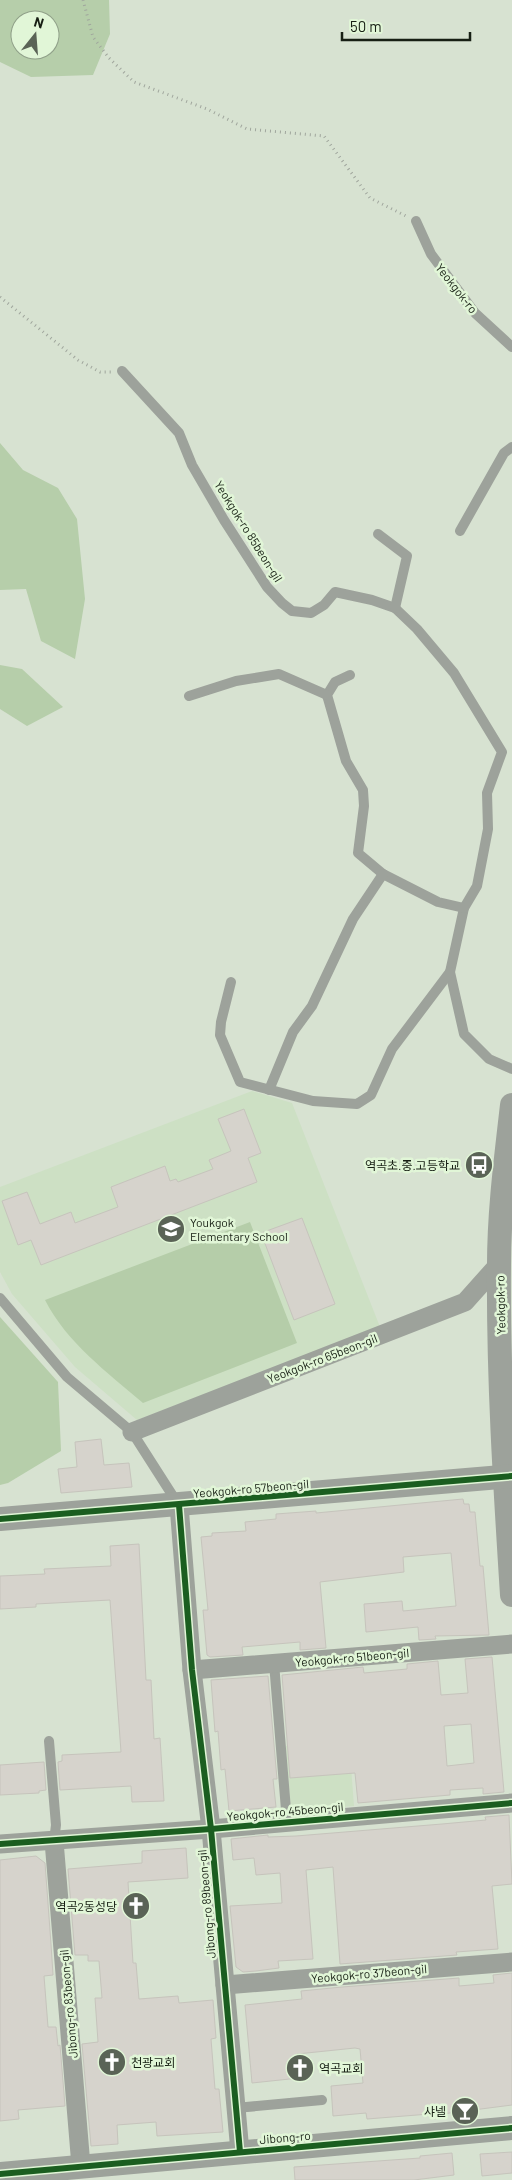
<svg xmlns="http://www.w3.org/2000/svg" width="512" height="2180" viewBox="0 0 512 2180" font-family="Barlow,'Noto Sans KR',sans-serif">
<rect width="100%" height="100%" fill="#d7e2d1"/>
<g fill="#cde0c4">
<path d="M252,1091l40,12 88,224 -243,93 -62,-53 -63,-73 -12,-22v-85z"/>
<path d="M349,1741l5,65 -63,5 -5,-65z"/>
</g>
<path fill="#b5cda9" d="M250,1222l47,121 -154,60c-36,-31 -76,-60 -98,-103z"/>
<g fill="#b6ceaa" fill-rule="evenodd">
<path d="M0,0h109l1,34 -17,41 -62,2 -31,-15zM20,20h30v30h-30z"/>
<path d="M0,443l23,27 35,18 19,31 8,80 -10,60 -34,-18 -15,-52 -26,1z"/>
<path d="M0,665l22,4 41,38 -36,19 -27,-17z"/>
<path d="M0,1317l58,65 3,69 -53,32 -8,2z"/>
</g>
<g fill="#d6d3cc" stroke="#c6c4bc" fill-rule="evenodd">
<path d="M244,1109l17,44 -13,5 9,24 -216,83 -10,-25 -13,5 -16,-44 25,-9 13,32 31,-12 4,11 43,-16 -7,-20 54,-21 5,15 6,-2 2,3 35,-13 -4,-9 22,-9 -13,-32z"/>
<path d="M302,1218l33,86 -41,16 -33,-87z"/>
<path d="M101,1439l3,26 25,-2 3,24 -71,6 -3,-24 19,-2 -2,-25z"/>
<path d="M463,1499l1,5h5l1,8h5l5,54h3l6,69 -54,1 1,3 -17,1 -1,-13 -52,5 -2,-28 38,-3 1,10 53,-5 -5,-53 -48,4 1,15 -84,10 6,66 -26,2v-8l-58,5 1,8 -33,2 -3,-2 -4,-45h5l-7,-73 11,-1v-3l34,-2 -1,-9 31,-3v-5l40,-3v2z"/>
<path d="M139,1544l7,136h5l3,59 6,-1 4,63 -32,1 -1,-16 -71,4 -2,-28 4,-1v-6l59,-3 -11,-152 -74,4v3l-36,2v-33l45,-2 -1,-5 67,-3 -1,-20z"/>
<path d="M492,1657l12,135 -21,2v-6l-33,2v5l-92,8 -3,-30 -65,5 -8,-103 81,-8 1,6 43,-4v-5l31,-3 3,34 27,-2 -3,-34zM471,1724l3,39 -27,3 -3,-40z"/>
<path d="M268,1676l9,103h-4l3,28 -47,4 -4,-42 -4,1 -3,-39 -3,1 -4,-52z"/>
<path d="M44,1762l2,28 -7,1v2l-39,2v-30z"/>
<path d="M509,1815l3,69 -20,2 6,63 -42,3 1,3 -117,9 -7,-97 -27,3 7,89 -35,2 1,7 -23,3 -13,1 -7,-5 -6,-61 52,-3 -2,-30 -24,2 -2,-17 -21,2 -2,-21 37,-4v2l28,-1 146,-12 44,-4 -1,-3z"/>
<path d="M186,1848l2,30 -60,4 5,81h3l3,36 39,-3 1,7 34,-3 3,38 -5,1 4,50h4l4,43 -66,4 -1,-14 -39,3 1,19 -27,2 -9,-102 16,-2 -3,-44h7l-3,-37h-11v-6h-13l-7,-86 74,-6v-12z"/>
<path d="M36,1856l9,7 6,81 2,31 -9,1 4,51h8l2,19 2,-1 5,61 -47,4 1,9 -19,2v-261z"/>
<path d="M512,1973v132l-70,9v-1l-75,6 -1,-6 -33,3 -2,-30 32,-3 -3,-34 -5,-1 -58,6 2,24 -47,5 -7,-78 57,-6 -1,-8 41,-4 117,-9v8l35,-3 -1,-8z"/>
<path d="M512,2152v21l-30,3 -2,-22z"/>
<path d="M452,2153l2,22 -40,5h-119l-1,-13 126,-9v-2z"/>
</g>
<g fill="none" stroke-linecap="round" stroke-linejoin="round">
<g stroke="#a0a69d" stroke-width="3" stroke-dasharray="1 4" stroke-linecap="butt">
<path d="M83,0l10,37 16,21 25,24 73,27 40,20 77,7 46,62 36,18"/>
<path d="M0,297l78,63 22,12h11"/>
</g>
<g stroke="#9da29b" stroke-width="10">
<path d="M416,221l15,33 44,59 37,34"/>
<path d="M122,371l57,62 13,32 32,55 43,67 15,16 10,8 19,2 13,-8 11,-13 37,8 23,8 22,21 37,44 48,79 -15,41 1,36 -11,57 -13,22 -14,64 14,62 25,25 23,10"/>
<path d="M460,531l44,-78 8,-6"/>
<path d="M378,534l29,22 -12,52"/>
<path d="M350,675l-15,7 -8,13 19,66 17,29 1,16 -6,47 25,21 55,28 26,6"/>
<path d="M189,696l47,-15 43,-7 48,21"/>
<path d="M231,982l-10,40 -1,13 20,47 73,19 44,3 14,-9 21,-46 58,-77"/>
<path d="M269,1090l24,-58 19,-26 41,-87 30,-45"/>
<path d="M0,1298l67,79 65,55 46,72"/>
<path d="M274,1663l13,159"/>
<path d="M49,1741l7,84 -2,16"/>
<path d="M236,2108l86,-8"/>
</g>
<g stroke="#9da29b" stroke-width="19">
<path d="M132,1432l333,-130 34,-38"/>
<path d="M179,1505l13,165 19,159 29,323"/>
<path d="M192,1670l320,-26"/>
<path d="M54,1841l27,325"/>
<path d="M0,1844l211,-15 301,-26"/>
<path d="M225,1985l287,-23"/>
</g>
<g stroke="#9da29b" stroke-width="24">
<path d="M512,1105c-6,53 -13,106 -13,160 -1,110 6,220 13,330"/>
<path d="M0,1519l512,-43"/>
<path d="M0,2174l512,-46"/>
</g>
<defs>
<g id="cycleway">
<path d="M179,1505l13,165 19,159 29,323"/>
<path d="M0,1519l512,-43"/>
<path d="M0,1844l211,-15 301,-26"/>
<path d="M0,2174l512,-46"/>
</g>
</defs>
<use href="#cycleway" stroke="#e1f6d7" stroke-width="9"/>
<use href="#cycleway" stroke="#1b5e20" stroke-width="6"/>
</g>
<defs>
<symbol id="bus-disc" viewBox="-11 -11 22 22"><circle r="9.5" fill="#5a6356" stroke="#e1f6d7"/><path d="M-5-6H5V4H4V6H2V4H-2V6H-4V4H-5ZM-3.5-4V0h7V-4ZM-3.5 1.2v1.5H-2V1.2ZM2 1.2v1.5H3.5V1.2Z" fill="#fff"/></symbol>
<symbol id="school-disc" viewBox="-11 -11 22 22"><circle r="9.5" fill="#5a6356" stroke="#e1f6d7"/><path d="M0-5L7-2L0 1L-7-2ZM-4 1L0 2.5L4 1V4Q0 6-4 4Z" fill="#fff"/></symbol>
<symbol id="church-disc" viewBox="-11 -11 22 22"><circle r="9.5" fill="#5a6356" stroke="#e1f6d7"/><path d="M-1.2-6h2.4v3.5h3.3v2.4h-3.3V6h-2.4V-.1h-3.3v-2.4h3.3Z" fill="#fff"/></symbol>
<symbol id="bar-disc" viewBox="-11 -11 22 22"><circle r="9.5" fill="#5a6356" stroke="#e1f6d7"/><path d="M-6-5H6L.8 .8V4.5H3.5V6h-7V4.5H-.8V.8Z" fill="#fff"/></symbol>
</defs>
<g fill-rule="evenodd">
<use href="#bus-disc" x="463" y="1149" width="32" height="32"/>
<use href="#school-disc" x="155" y="1213" width="32" height="32"/>
<use href="#church-disc" x="120" y="1890" width="32" height="32"/>
<use href="#church-disc" x="96" y="2046" width="32" height="32"/>
<use href="#church-disc" x="284" y="2052" width="32" height="32"/>
<use href="#bar-disc" x="449" y="2095" width="32" height="32"/>
</g>
<g text-anchor="middle" dominant-baseline="central" stroke-width="5" stroke-linejoin="round" paint-order="stroke">
<g font-size="12" fill="#171f14" stroke="#e1f6d7">
<text transform="translate(457 288) rotate(52)">Yeokgok-ro</text>
<text transform="translate(249 531) rotate(58)">Yeokgok-ro 85beon-gil</text>
<text transform="translate(500 1305) rotate(-91)">Yeokgok-ro</text>
<text transform="translate(322 1358) rotate(-21)">Yeokgok-ro 65beon-gil</text>
<text transform="translate(251 1488) rotate(-5)">Yeokgok-ro 57beon-gil</text>
<text transform="translate(352 1657) rotate(-5)">Yeokgok-ro 51beon-gil</text>
<text transform="translate(285 1811) rotate(-5)">Yeokgok-ro 45beon-gil</text>
<text transform="translate(206 1904) rotate(-95)">Jibong-ro 89beon-gil</text>
<text transform="translate(369 1973) rotate(-5)">Yeokgok-ro 37beon-gil</text>
<text transform="translate(68 2004) rotate(-95)">Jibong-ro 83beon-gil</text>
<text transform="translate(285 2137) rotate(-5)">Jibong-ro</text>
</g>
<g font-size="12" fill="#171f14" stroke="#e1f6d7" text-anchor="end">
<text x="460" y="1165">역곡초.중.고등학교</text>
<text x="190" y="1222" text-anchor="start">Youkgok<tspan x="190" dy="14">Elementary School</tspan></text>
<text x="117" y="1906">역곡2동성당</text>
<text x="131" y="2062" text-anchor="start">천광교회</text>
<text x="319" y="2068" text-anchor="start">역곡교회</text>
<text x="446" y="2111">샤넬</text>
</g>
</g>
<g transform="translate(35 35) rotate(17)"><circle r="24" fill="#e1f6d7" stroke="#90a089"/>
<path d="M0-4L9 19L0 12L-9 19Z" fill="#5a6356"/>
<text y="-8" font-size="14" font-weight="bold" text-anchor="middle" fill="#171f14">N</text>
</g>
<path d="M342 32v8h128v-8" fill="none" stroke="#171f14" stroke-width="2.5"/>
<text x="350" y="32" font-size="15" fill="#171f14" stroke="#e1f6d7" stroke-width="4" paint-order="stroke">50 m</text>
</svg>
